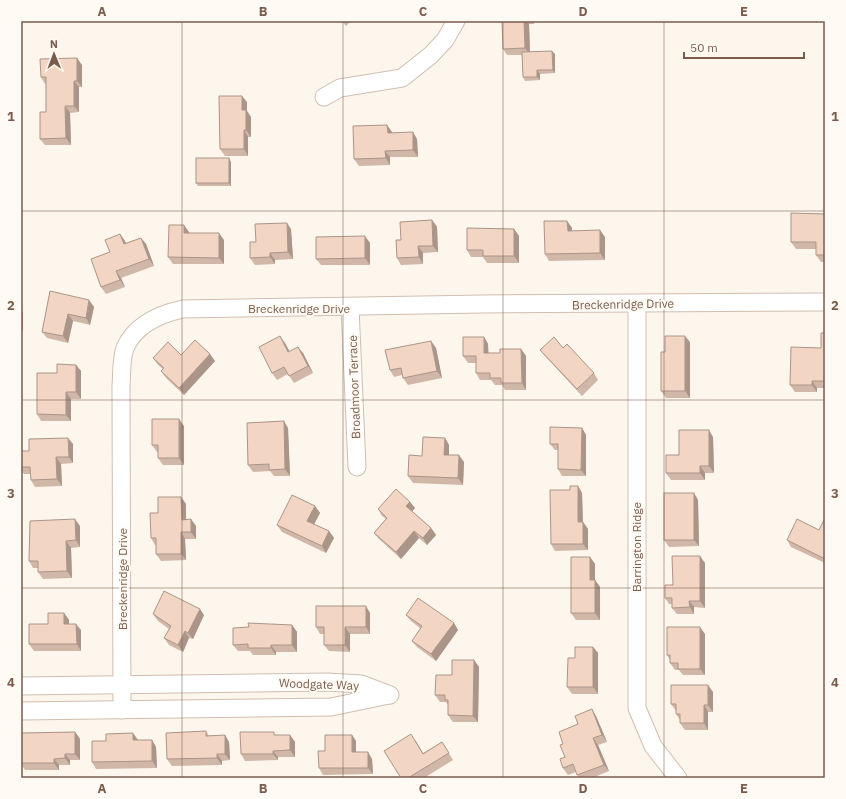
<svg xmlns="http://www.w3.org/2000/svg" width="846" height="799" viewBox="0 0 846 799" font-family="'IBM Plex Sans',sans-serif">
<rect width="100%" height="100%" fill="#fdf6ec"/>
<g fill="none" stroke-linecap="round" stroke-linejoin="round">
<defs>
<g id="minor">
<path d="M324,97l16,-9 62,-10 29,-23 14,-15 11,-19"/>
<path d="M637,304v404l16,38 25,32"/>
<path d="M350,307l7,160"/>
<path d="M21,686l306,-4 34,2 29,11"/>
<path d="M122,710l-1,-324c1,-12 0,-27 4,-38 10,-23 35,-34 58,-39l300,-5 342,-2"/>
<path d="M21,711l310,-4 58,-12"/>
</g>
</defs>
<use href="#minor" stroke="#d1beb0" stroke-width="19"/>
<use href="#minor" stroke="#fff" stroke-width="17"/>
</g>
<g fill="#d1b7a8">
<path d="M342,21h9l-5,5z"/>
<path d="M502,21h32v3h-5l1,28 25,2v19l-15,1v6l-15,1 -2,-4 -1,-22h-15l-4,-6z"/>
<path d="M82,65v22h-3v25l-9,1 1,32h-26l-5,-6 6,-27v-28h-1l-4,-7z"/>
<path d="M247,102v9l4,6v20h-3v19h-23l-5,-7z"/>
<path d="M387,125l5,8 25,6 1,18h-28v8l-31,1 -5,-7z"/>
<path d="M231,162v24h-33l-2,-3z"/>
<path d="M825,214v48h-4l-5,-7v-6h-20l-5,-7z"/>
<path d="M432,220l5,7 1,25 -15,1v11l-22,1 -4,-7 4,-18z"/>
<path d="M567,221l5,7v3l33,6v23l-56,1 -4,-7z"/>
<path d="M291,229l2,30 -18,1v4l-20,1 -5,-7 6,-16z"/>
<path d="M514,229l5,7v27h-32l-4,-6h-12l-4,-7z"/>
<path d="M189,232v1l35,7v24h-51l-5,-7z"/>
<path d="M120,234l6,9 15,-5 5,6 8,22 -33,12 4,9 -19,7 -5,-7 9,-35z"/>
<path d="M370,243v22h-49l-5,-6z"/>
<path d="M50,291l44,16 -4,18 -17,-4 -5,22 -21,-5 -5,-6z"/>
<path d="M825,333v55h-8v4h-22l-5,-7 31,-37z"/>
<path d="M484,337l4,7v9h12l21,-4 5,7v34h-21l-3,-5h-7l-4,-5h-11l-4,-7v-10h-8l-5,-7z"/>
<path d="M690,342v56h-24l-5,-7 4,-39z"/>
<path d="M285,343l4,8 14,2 10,20 -19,10 -6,-9 -11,6 -5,-7z"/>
<path d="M436,348l6,30 -34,7 -5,-7 -1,-3 -8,2 -4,-7z"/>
<path d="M563,348l31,25 4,7 -16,16 -37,-40 -5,-6z"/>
<path d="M181,355l34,6 -31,34 -18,-17 -5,-7 2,-2 -5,-4 -5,-7z"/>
<path d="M76,365l5,6v28h-10v22h-30l-4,-7 20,-41z"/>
<path d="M184,426v39h-21l-5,-7v-6h-1l-5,-7z"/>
<path d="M288,428l2,48h-16l-4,-5 -17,1 -5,-7z"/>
<path d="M582,428l4,7v41h-24l-4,-7v-19h-3l-5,-6z"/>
<path d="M713,437l1,36h-9v7h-34l-5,-7 13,-18z"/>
<path d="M445,438l4,7v10l15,7 -1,23 -50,-2 -5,-7 14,-20z"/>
<path d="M73,444v19l-12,1 1,22 -27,1 -4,-7v-6h-7l-3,-4v-19h8z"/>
<path d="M578,486l4,7 1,29 5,7v21l-33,1 -4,-7 19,-54z"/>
<path d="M694,493l4,7 1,46 -30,1 -5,-7z"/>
<path d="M181,497l5,7v15l10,7v13h-11l1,21 -25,1 -5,-7v-9h-1l-4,-7 7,-25z"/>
<path d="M410,502l5,6 -3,3 19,17 5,7 -9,10 -8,-7 -18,21 -22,-20 -5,-6 12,-14 -4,-3 -4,-7z"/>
<path d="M315,506l5,7 -6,11 15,7 5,7 -8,15 -44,-21 -5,-7z"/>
<path d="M825,518v45l-34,-16 -4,-7 32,-10z"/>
<path d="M80,526v21l-9,1 1,30 -29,1 -5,-7v-4h-5l-4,-7z"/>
<path d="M590,557l5,7v16l5,7v33h-24l-5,-7z"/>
<path d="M705,563v45l-11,-1v7h-17l-5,-6v-4h-3l-4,-6 8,-13z"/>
<path d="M64,613l5,7v4l12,6v21h-47l-5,-7 19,-20z"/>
<path d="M370,613v21h-20v18l-21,-1 -5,-6v-11h-4l-4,-7z"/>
<path d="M153,614l51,1 -11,24 -4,-1 -6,14 -14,-7 -5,-7 5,-9 -11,-8z"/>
<path d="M406,615l48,8 4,7 -22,31 -19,-14 -5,-6 9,-12 -10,-8z"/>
<path d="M292,625l5,7v20h-21v3h-23l-3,-4h-12l-5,-6z"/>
<path d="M705,634v41h-22l-4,-5h-4l-5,-7v-3l-3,-5z"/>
<path d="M593,647l5,6v41h-26l-5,-7 8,-29z"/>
<path d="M474,660l5,7 -1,55h-25l-5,-7v-10l-2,-3h-6l-5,-7 17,-20z"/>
<path d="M713,692v20h-5v18h-23l-5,-7v-3l-4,-6v-3l-5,-7z"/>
<path d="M596,716l11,26 -9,3 11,26 -17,7h-13l-3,-6 -8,3 -5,-7 2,-11 -2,-13 15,-20z"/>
<path d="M206,731l3,5 16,-1 4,7 1,18 -8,1v4l-50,1 -5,-7z"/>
<path d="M75,732l5,7v21h-10v5h-11v5h-34l-4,-6v-31z"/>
<path d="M290,735l5,7v15h-17v3l-33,1 -4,-7z"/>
<path d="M352,735l4,6v11l16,7 1,15 -50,1 -4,-7 6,-17z"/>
<path d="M137,740h15l4,7 1,21 -61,1 -4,-7z"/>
<path d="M416,741l7,12 19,-11 11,18 -29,18h-23z"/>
</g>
<g fill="#aa9588">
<path d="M524,21h3l2,3 1,31 -5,-7z"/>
<path d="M552,51l3,3v19l-2,-3z"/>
<path d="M77,58l5,7v22l-5,-6z"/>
<path d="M537,70l3,4v6l-3,-3z"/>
<path d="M74,81l5,6v25l-5,-6z"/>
<path d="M242,96l5,6v9l4,6v20l-5,-7 -4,-20z"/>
<path d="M65,106l5,7 1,32 -5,-7z"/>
<path d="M387,125l5,7v8l-4,-7z"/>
<path d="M244,130l4,7v19l-4,-7z"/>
<path d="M413,132l4,7 1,18 -5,-7z"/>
<path d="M385,151l5,6v8l-4,-7z"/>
<path d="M229,158l2,4v24l-2,-3z"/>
<path d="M432,220l5,7 1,25 -5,-6z"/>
<path d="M567,221l5,7v10l-4,-7z"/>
<path d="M287,223l4,6 2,30 -5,-7z"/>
<path d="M184,225l5,7v8l-5,-7z"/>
<path d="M514,229l5,7v27l-5,-7z"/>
<path d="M600,230l5,7v23l-5,-7z"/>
<path d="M219,233l5,7v24l-5,-6z"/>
<path d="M120,234l5,7 3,10 -4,-7z"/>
<path d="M365,236l5,7v22l-5,-7z"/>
<path d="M141,238l5,6 8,22 -5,-7z"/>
<path d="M418,246l5,7v11l-4,-7z"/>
<path d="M270,253l5,7v4l-5,-7z"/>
<path d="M116,271l5,7 4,9 -5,-7z"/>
<path d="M89,300l5,7 -4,18 -4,-7z"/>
<path d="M21,310l2,2v19l-2,-3z"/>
<path d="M68,314l5,7 -5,22 -5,-7z"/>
<path d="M280,336l5,7 8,15 -5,-6z"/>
<path d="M685,336l5,6v56l-5,-7z"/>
<path d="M484,337l4,7 1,16 -5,-7z"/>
<path d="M431,341l5,7 6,30 -5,-7z"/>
<path d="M298,347l5,6 10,20 -5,-7z"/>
<path d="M521,349l5,7v34l-4,-7z"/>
<path d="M210,354l5,7 -31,34 -5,-7z"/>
<path d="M76,365l5,6v28l-5,-7z"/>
<path d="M812,381l5,7v4l-5,-7z"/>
<path d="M66,392l5,7v22l-5,-6z"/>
<path d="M179,419l5,7v39l-5,-7z"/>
<path d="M284,421l4,7 2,48 -5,-7z"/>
<path d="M582,428l4,7v41l-5,-6z"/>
<path d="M709,430l4,7 1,36 -5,-7z"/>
<path d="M68,438l5,6v19l-4,-6z"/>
<path d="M445,438l4,7v16l-5,-6z"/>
<path d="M459,455l5,7 -1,23 -5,-7z"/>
<path d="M56,457l5,7 1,22 -5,-7z"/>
<path d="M700,466l5,7v7l-5,-7z"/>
<path d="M578,486l4,7 1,36 -5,-7z"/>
<path d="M694,493l4,7 1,46 -5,-6z"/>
<path d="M181,497l5,7v22l-4,-6z"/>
<path d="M410,502l5,6 -4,5 -5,-7z"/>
<path d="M315,506l5,7 -8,15 -5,-7z"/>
<path d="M75,519l5,7v21l-4,-7z"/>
<path d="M191,519l5,7v13l-5,-7z"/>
<path d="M583,522l5,7v21l-5,-6z"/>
<path d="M431,528l5,7 -9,10 -4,-7z"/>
<path d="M329,531l5,7 -8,15 -4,-7z"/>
<path d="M414,531l5,7 -18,21 -5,-7z"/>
<path d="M181,532l4,7 1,21 -5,-6z"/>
<path d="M66,541l5,7 1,30 -5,-7z"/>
<path d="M700,556l5,7v45l-5,-7z"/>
<path d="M590,557l5,7v23l-5,-7z"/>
<path d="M595,580l5,7v33l-5,-7z"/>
<path d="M689,601l5,6v7l-4,-7z"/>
<path d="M366,606l4,7v21l-4,-7z"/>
<path d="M200,609l4,6 -11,24 -5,-6z"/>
<path d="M64,613l5,7v10l-5,-6z"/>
<path d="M454,623l4,7 -22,31 -5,-7z"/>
<path d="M76,624l5,6v21l-4,-7z"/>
<path d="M292,625l5,7v20l-5,-7z"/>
<path d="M345,627l5,7v18l-5,-7z"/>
<path d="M700,627l5,7v41l-5,-6z"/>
<path d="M185,631l4,7 -6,14 -5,-7z"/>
<path d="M271,645l5,7v3l-5,-7z"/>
<path d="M593,647l5,6v41l-5,-7z"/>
<path d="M474,660l5,7 -1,55 -5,-6z"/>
<path d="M708,685l5,7v20l-5,-7z"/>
<path d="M704,705l4,7v18l-4,-7z"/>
<path d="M592,709l4,7 11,26 -5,-7z"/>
<path d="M75,732l5,7v21l-5,-6z"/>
<path d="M133,733l5,7h-5z"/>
<path d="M225,735l4,7 1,18 -5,-6z"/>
<path d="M290,735l5,7v15l-5,-7z"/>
<path d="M352,735l4,6v18l-4,-7z"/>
<path d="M593,738l5,7 11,26 -5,-6z"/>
<path d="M152,740l4,7 1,21 -5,-7z"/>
<path d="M273,751l5,6v3l-5,-6z"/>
<path d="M368,752l4,7 1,15 -5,-6z"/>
<path d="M65,754l5,6v5l-5,-7z"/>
<path d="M217,754l5,7v4l-5,-7z"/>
<path d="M54,759l5,6v5l-5,-7z"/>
</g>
<g fill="#f3d5c3" stroke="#aa9588">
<path d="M502,21h22l1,27 -22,1z"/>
<path d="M552,51l1,19h-16v7h-14l-1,-25z"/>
<path d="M77,58v23h-3v25h-9l1,32 -26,1v-27h6v-35h-5l-1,-18z"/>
<path d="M219,96h23v14h4v20h-2v19h-24z"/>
<path d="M387,125l1,8 25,-1v18l-28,1 1,7 -32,1 -1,-33z"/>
<rect x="196" y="158" width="33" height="25"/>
<path d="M791,213l34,1v41h-9v-13h-25z"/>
<path d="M432,220l1,26h-15l1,11 -22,1 -1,-18h5l-1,-18z"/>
<path d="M544,221h23l1,10 32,-1v23l-55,1z"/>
<path d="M287,223l1,29 -18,1v4l-20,1v-16h6l-1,-18z"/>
<path d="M169,225h15v8h35v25l-51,-1z"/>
<path d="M467,228l47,1v27h-31v-6h-16z"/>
<path d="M120,234l4,10 17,-6 8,21 -33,12 4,9 -19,7 -10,-28 19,-7 -5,-12z"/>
<path d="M365,236v22l-49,1v-22z"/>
<path d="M50,291l39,9 -3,18 -18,-4 -5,22 -21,-4z"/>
<path d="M821,333h4v48h-13v4h-22l1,-38 30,1z"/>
<path d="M280,336l8,16 10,-5 10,19 -19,10 -5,-9 -12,6 -13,-26z"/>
<path d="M665,336h20v55h-24v-39h4z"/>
<path d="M463,337h21v16h16v-4h21l1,34h-21v-5h-11v-5h-14v-17h-13z"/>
<path d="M554,337l9,11 4,-4 27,29 -17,16 -37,-39z"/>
<path d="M195,340l15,14 -31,34 -18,-17 3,-3 -11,-10 15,-16 13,13z"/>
<path d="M431,341l6,30 -34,7 -2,-10 -11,2 -5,-20z"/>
<path d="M57,364l19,1v27h-10v23l-29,-1v-41h20z"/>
<path d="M152,419h27v39h-21v-13h-6z"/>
<path d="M284,421l1,48 -16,1v-6l-21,1 -1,-42z"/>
<path d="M550,427l32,1 -1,42 -23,-1v-25h-8z"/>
<path d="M679,430h30v36h-9v7h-34v-18h13z"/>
<path d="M423,437l22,1 -1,17h15l-1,23 -50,-2 1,-21 13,1z"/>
<path d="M68,438l1,19h-13l1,22 -26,1 -1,-13h-9v-16h8v-12z"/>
<path d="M570,486h8v36h5v22h-32l-1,-54h20z"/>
<path d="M396,489l14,13 -4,4 25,22 -8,10 -9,-7 -18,21 -22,-19 13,-15 -9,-9z"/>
<rect x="664" y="493" width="30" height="47"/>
<path d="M292,495l23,11 -8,15 22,10 -7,15 -45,-21z"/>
<path d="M158,497h23l1,23 9,-1v13h-10v22h-25v-16h-5l-1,-25h8z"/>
<path d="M825,518v41l-38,-19 10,-21 22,11z"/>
<path d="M75,519l1,21 -10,1 1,30 -29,1v-11h-9l1,-40z"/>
<path d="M672,556h28v45h-11l1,6 -18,1v-10h-7v-13h8z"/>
<path d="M571,557h19v23h5v33h-24z"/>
<path d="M164,591l36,18 -12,24 -3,-2 -7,14 -14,-7 7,-12 -18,-12z"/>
<path d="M418,598l36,25 -23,31 -19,-13 10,-15 -16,-11z"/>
<path d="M316,606h50v21h-21v18h-21v-18h-8z"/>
<path d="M48,613h16v11h12l1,20h-48v-20h19z"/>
<path d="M248,623l44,2v20h-21v3h-23v-4l-15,1v-17l16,-1z"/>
<path d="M667,627h33v42h-22v-6h-8v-8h-3z"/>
<path d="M575,647h18v40h-26l1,-29h7z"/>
<path d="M452,660h22l-1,56 -25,-1v-15h-3v-5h-10l1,-20h16z"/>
<path d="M671,685h37v20h-4v18h-24v-9h-4v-10h-5z"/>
<path d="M592,709l10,26 -9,3 11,27 -27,10 -4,-11 -10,4 -3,-9 5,-2 -5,-12 3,-1 -4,-12 19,-8 -3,-8z"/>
<path d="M206,731v5l19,-1v19h-8v4l-50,1 -1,-26z"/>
<path d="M75,732v22h-10v4l-11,1v4h-33v-30z"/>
<path d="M240,732h34v3h16v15l-17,1v3h-32z"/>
<path d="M133,733v7h19v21l-60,1v-21h14v-7z"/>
<path d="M411,734l12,20 19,-12 7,11 -41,25h-7l-17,-27z"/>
<path d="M325,735h27v17h16v16h-49l-1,-17h7z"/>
</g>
<path fill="none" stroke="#7a5c4d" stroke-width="1" stroke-opacity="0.55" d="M182,21v757M343,21v757M503,21v757M664,21v757M21,211h804M21,400h804M21,588h804"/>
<g text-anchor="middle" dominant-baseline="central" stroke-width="4" stroke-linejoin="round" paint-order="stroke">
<g font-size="12" fill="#7a5c4d" stroke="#fffaf3">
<text transform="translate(623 304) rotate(-1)">Breckenridge Drive</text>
<text x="299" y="308">Breckenridge Drive</text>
<text transform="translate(354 387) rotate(-92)">Broadmoor Terrace</text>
<text transform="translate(636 547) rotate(-90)">Barrington Ridge</text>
<text transform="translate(122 579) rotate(-90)">Breckenridge Drive</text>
<text transform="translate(319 684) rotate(2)">Woodgate Way</text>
</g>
</g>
<rect width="846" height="799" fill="none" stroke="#fffaf3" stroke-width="44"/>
<g transform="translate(54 54) rotate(359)" stroke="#fffaf3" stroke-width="3" paint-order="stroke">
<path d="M0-3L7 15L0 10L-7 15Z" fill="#7a5c4d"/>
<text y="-6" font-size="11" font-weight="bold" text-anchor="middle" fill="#7a5c4d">N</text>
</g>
<path d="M684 52v6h120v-6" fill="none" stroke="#7a5c4d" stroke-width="2"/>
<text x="690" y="52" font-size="12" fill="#7a5c4d" stroke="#fffaf3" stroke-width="3" paint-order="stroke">50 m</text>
<rect x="22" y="22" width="802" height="755" fill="none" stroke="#7a5c4d" stroke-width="1.5"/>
<g font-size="13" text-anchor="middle" font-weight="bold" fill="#7a5c4d">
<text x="102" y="16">A</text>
<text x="263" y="16">B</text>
<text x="423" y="16">C</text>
<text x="583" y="16">D</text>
<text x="744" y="16">E</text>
<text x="11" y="121">1</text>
<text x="835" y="121">1</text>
<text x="11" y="310">2</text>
<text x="835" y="310">2</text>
<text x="11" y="498">3</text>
<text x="835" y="498">3</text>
<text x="11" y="687">4</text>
<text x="835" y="687">4</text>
<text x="102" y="793">A</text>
<text x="263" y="793">B</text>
<text x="423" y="793">C</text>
<text x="583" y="793">D</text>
<text x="744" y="793">E</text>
</g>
</svg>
